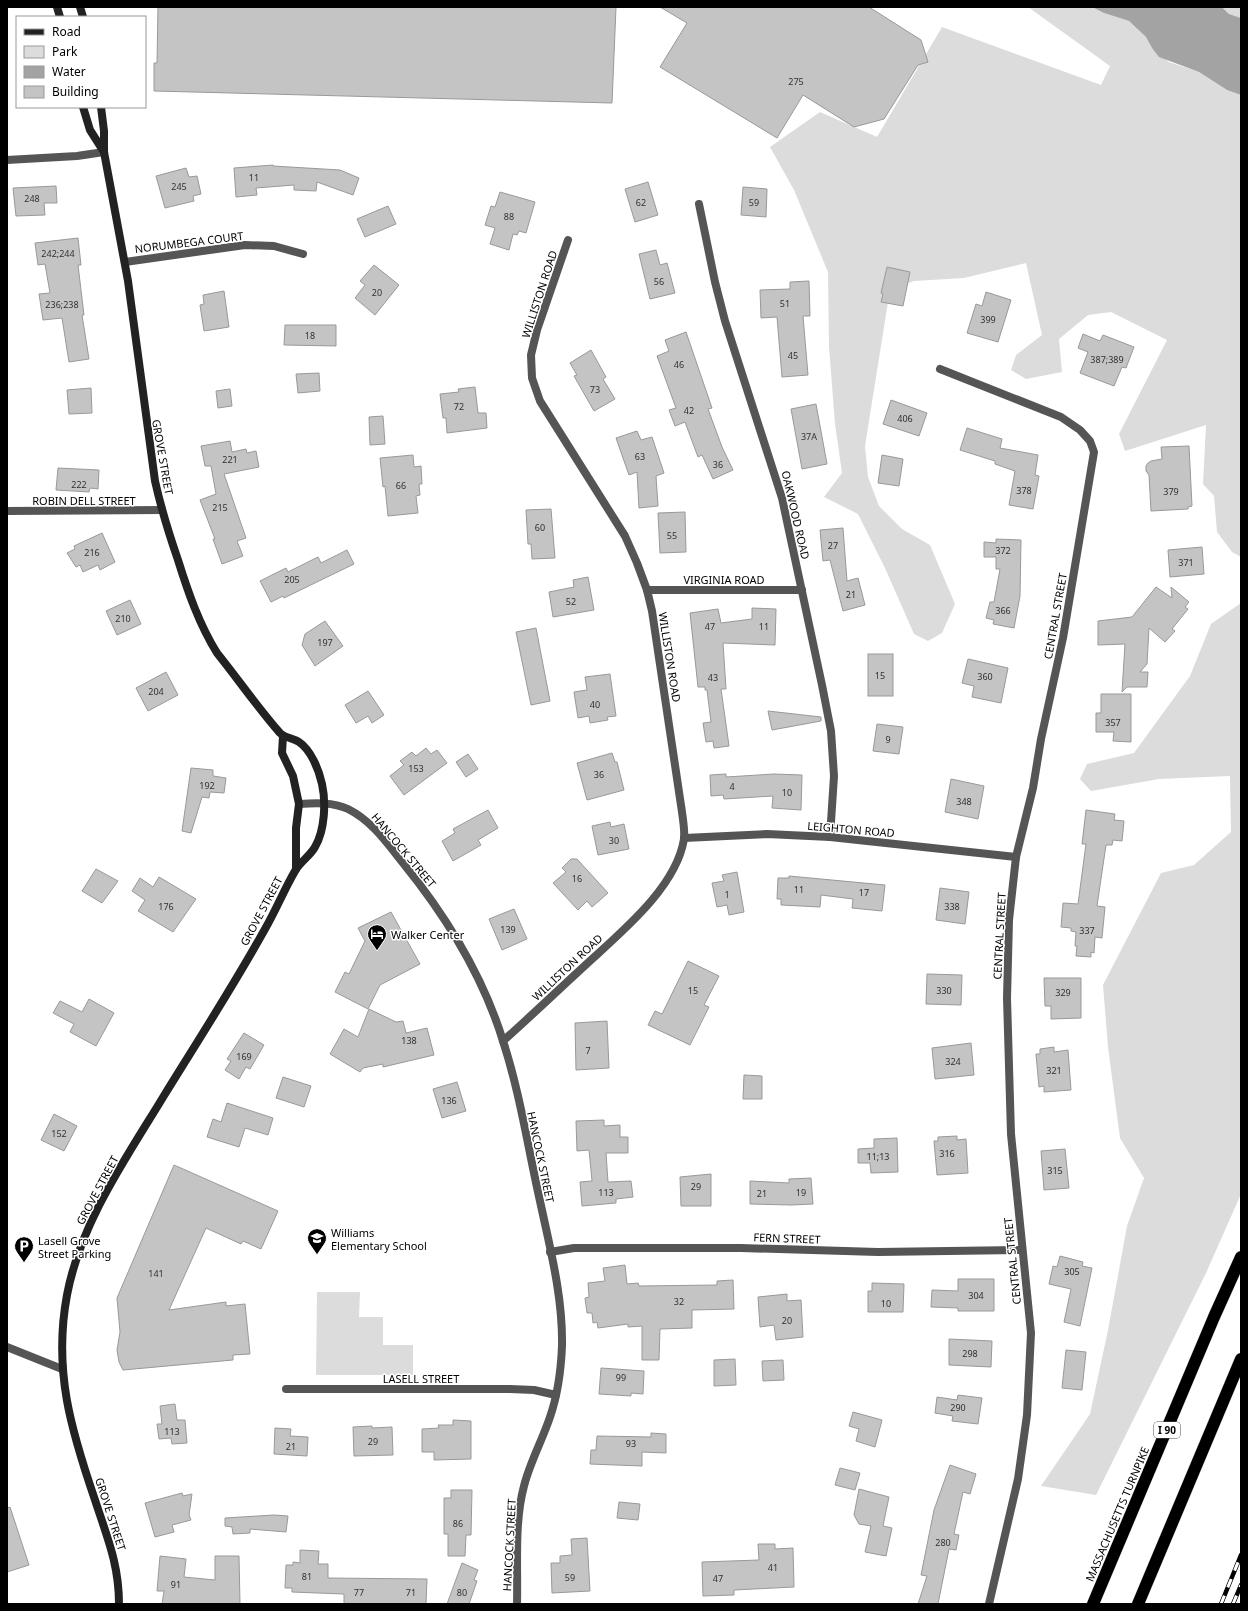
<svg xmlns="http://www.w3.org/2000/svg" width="1248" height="1611" viewBox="0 0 1248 1611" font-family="'Noto Sans',sans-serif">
<rect width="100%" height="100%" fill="#fff"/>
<g fill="#dcdcdc">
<path d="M1028,7h64l12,6 25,8 17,16 6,11 17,14 30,10 28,18 14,5v462l-9,-5 -15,-20 -3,-36 -11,-12 3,-59 -81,26 -6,-17 48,-94 -56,-28 -23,3 -29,24 3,33 -36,7 -15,-9 5,-15 26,-20 -16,-72 -62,15 -50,3 -17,6 -9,15 -23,144 3,31 11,29 23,23 28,16 25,59 -13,29 -14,8 -14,-7 -29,-66 -27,-54 -34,-17 18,-24 -7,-49 -6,-77 -1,-75 -34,-82 -24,-43 50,-35 57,25 65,-110 159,58 9,-19z"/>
<path d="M1222,7h19v11l-12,-4z"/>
<path d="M1241,603v591l-35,79 -110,222 -55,-9 49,-72 18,-84 19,-104 17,-48 -24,-40 -12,-91 -5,-62 58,-112 33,-8 37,-33 -1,-56 -71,3 -68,12 -11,-12 7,-15 47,-11 56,-77 21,-52z"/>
<path d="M317,1292h43l-1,25h24v28h30v30h-97z"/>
</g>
<path fill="#a3a3a3" d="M1092,7h130l7,7 12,4v77l-14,-5 -28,-18 -40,-15 -7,-9 -6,-11 -17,-16 -25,-8z"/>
<g fill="#c4c4c4" stroke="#999">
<path d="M158,7h458l-4,96 -458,-12v-28h3z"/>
<path d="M660,7h209l52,33 7,22 -10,3 -34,54 -30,8 -51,-32 -26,43 -117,-71 27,-44z"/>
<path d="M273,165v1l67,4 19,8 -6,17 -36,-13 -1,9 -22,-1v-5l-38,3 1,7 -21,2 -2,-29z"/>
<path d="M186,168l3,9 8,-1 4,18 -8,2 1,5 -29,7 -9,-32z"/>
<path d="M648,182l10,33 -23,7 -10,-33z"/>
<path d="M56,186l1,17h-13l1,12 -29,1 -3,-28z"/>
<path d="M743,187l24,2 -1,28 -25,-2z"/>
<path d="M500,192l35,10 -9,31 -7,-2 -2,4 -4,-1 -4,16 -19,-6 5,-16 -10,-3 6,-19 4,1z"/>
<path d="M388,206l8,18 -31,13 -8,-18z"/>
<path d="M78,238l3,27h-3l6,50h-2l7,44 -20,3 -7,-44 -19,2 -4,-26 11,-1 -5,-29 -7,1 -3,-22z"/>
<path d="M656,250l4,15 7,-2 8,30 -25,6 -11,-45z"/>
<path d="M374,265l25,20 -24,30 -20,-17 10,-13 -5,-4z"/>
<path d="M887,267l23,5 -7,34 -22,-4 2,-8 -2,-1z"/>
<path d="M809,281l1,35h-7l5,59 -26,2 -5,-60 -16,1 -1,-28 30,-1v-7z"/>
<path d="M224,291l5,36 -25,4 -4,-26 4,-1 -1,-9z"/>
<path d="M986,292l25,8 -13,42 -31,-9 9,-29 6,2z"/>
<path d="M285,325h51v21l-52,-1z"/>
<path d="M686,332l26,76 -4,1 14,38 11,23 -20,9 -11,-24 -4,2 -13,-35 -10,4 -6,-16 7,-2 -19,-52 12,-5 -4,-11z"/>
<path d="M1083,334l17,7 3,-6 31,12 -8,21 -4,-1 -8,19 -34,-13 8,-21 -10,-4z"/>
<path d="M591,350l15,27 -3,2 12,20 -21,12 -20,-35 3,-1 -7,-12z"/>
<path d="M319,373l1,18 -22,2 -2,-19z"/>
<path d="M475,387l3,26h8l1,15 -40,5 -1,-15h-3l-3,-24 19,-2 -1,-3z"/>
<path d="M91,388l1,25 -23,1 -2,-24z"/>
<path d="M230,389l2,17 -14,2 -2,-17z"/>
<path d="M891,400l36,13 -8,23 -36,-12z"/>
<path d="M816,404l11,60 -25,5 -11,-60z"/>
<path d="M383,416l2,28 -15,1 -1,-28z"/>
<path d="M967,428l35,11 -2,9 38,7 -3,20 4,1 -6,33 -24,-4 6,-34 -20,-7v-3l-35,-11z"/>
<path d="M637,431l4,9 11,-3 12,36 -8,3 2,30 -19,2 -2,-36 -8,3 -13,-37z"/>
<path d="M230,441l2,11 14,-3 1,4 9,-2 3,16 -35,7 22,64 -9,3 6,15 -21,8 -9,-25h2l-15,-39 16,-6 -5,-28h-6l-4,-20z"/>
<path d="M1189,446l3,60 -4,1v2l-37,2 -2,-36 -3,-4v-5l2,-3 3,-2 11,-2 -1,-12z"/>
<path d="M413,455l1,12 7,-1 1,18h-3l1,11 -4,1 2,17 -30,3 -3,-30 -2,1 -3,-29z"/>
<path d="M882,455l21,4 -4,27 -21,-3z"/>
<path d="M58,468l41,2 -1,19 -8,-1 -1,4 -33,-2z"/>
<path d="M551,509l4,49 -23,1 -1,-15h-3l-2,-34z"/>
<path d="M685,512l1,40 -26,1 -2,-40z"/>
<path d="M843,528l4,53 11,-3 7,27 -22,6 -13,-51 -7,1 -3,-31z"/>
<path d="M102,533l13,29 -15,8 -2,-5 -15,7 -3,-7 -4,2 -9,-14 8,-4 -1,-3z"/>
<path d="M996,539l25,1 -1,56 -6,32 -21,-4 1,-4 -8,-2 4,-16h4l6,-33h-4v-12h-12v-15l12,1z"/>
<path d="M1202,547l2,27 -34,3 -2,-27z"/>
<path d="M347,550l7,14 -70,34 -1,-2 -12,6 -11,-21 26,-13 2,4 30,-15 3,6z"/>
<path d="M588,577l6,33 -41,7 -4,-25 25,-5 -1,-7z"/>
<path d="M1156,587l16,11 -1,-11 18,15 -4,5 3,2 -16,20 3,2 -10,11 -16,-14 -2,36 -7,8h8l-1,15h-20l-5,5 3,-48 -27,1v-24l34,-4z"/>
<path d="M130,600l11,24 -24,11 -11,-24z"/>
<path d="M752,608l24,1 -1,36 -52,-2 3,46h-5l8,57 -15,2 -1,-7 -7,1 -3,-19 8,-1 -4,-32h-2v-3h-7l-8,-74 28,-4 3,14 31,-4z"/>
<path d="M325,621l18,25 -28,20 -13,-21 3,-11z"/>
<path d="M536,628l14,73 -19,4 -15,-73z"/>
<rect x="868" y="654" width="25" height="42"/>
<path d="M968,659l40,9 -7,35 -29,-6 2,-11 -12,-3z"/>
<path d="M166,672l12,23 -30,16 -12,-23z"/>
<path d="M610,674l6,42 -9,1 1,3 -18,3 -1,-7 -11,2 -4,-26 13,-2 -2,-13z"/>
<path d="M368,691l16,24 -12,8 -4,-7 -12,7 -11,-18z"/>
<path d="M1101,694h30v48l-18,-1 1,-9h-18v-19h5z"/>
<path d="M768,711l53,6v4l-49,9z"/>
<path d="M877,724l26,3 -4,27 -26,-3z"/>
<path d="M426,748l5,6 6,-4 10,13 -43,32 -14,-19 14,-11 -4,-4 12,-9 4,4z"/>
<path d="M612,753l3,9h2l7,28 -37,10 -10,-37z"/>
<path d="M468,754l10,15 -12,8 -10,-15z"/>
<path d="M191,768l22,2v6l13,2 -2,15 -14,-1 -1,6 -7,-1 -11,36 -9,-2z"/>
<path d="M726,774v3l48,-3 28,1 -1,35 -29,-2 1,-12 -49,3 -1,-4 -12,1 -1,-21z"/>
<path d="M951,779l33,7 -6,33 -33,-7z"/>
<path d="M488,810l10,18 -20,12 3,5 -28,16 -11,-20 13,-8 -2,-4z"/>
<path d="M1086,810l29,4 -1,6 10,1 -2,20 -9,-1 -1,5h-6l-9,61 8,1 -3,31 -7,-1 -1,16 -3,-1v5l-15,-1 1,-10h-2l1,-14 -5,-1v-3l-10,-1 2,-24 15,1 8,-60h-4z"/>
<path d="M610,822l1,5 13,-3 5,25 -31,6 -6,-29z"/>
<path d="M571,859h6l31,34 -16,14 -5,-6 -9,9 -25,-27 13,-11 -4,-4z"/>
<path d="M96,869l22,12 -16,22 -20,-12z"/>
<path d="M737,872l7,40 -15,3 -2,-10 -10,2 -5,-24 12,-2 -2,-6z"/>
<path d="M789,876l96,9 -3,26 -30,-3 1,-9 -32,-4 -1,12 -39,-2v-6h-4l1,-21h11z"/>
<path d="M159,877l37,22 -23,33 -35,-21 7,-11 -13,-9 8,-13 13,9z"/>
<path d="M940,888l29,4 -4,32 -29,-4z"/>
<path d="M514,909l13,30 -25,11 -13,-31z"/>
<path d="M391,912l29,52 -40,21 -12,24 -33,-17 10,-20 4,2 16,-33 -7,-13z"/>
<path d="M688,961l31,15 -15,29 5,2 -19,38 -42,-20 7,-14 7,3z"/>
<path d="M927,974l35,1 -1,30 -35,-1z"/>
<path d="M1044,978h37v40l-30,1v-13h-6z"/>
<path d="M89,999l25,14 -18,33 -26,-14 4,-8 -21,-11 7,-12 22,11z"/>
<path d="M369,1009l27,13 7,-1 3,12 21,-5 7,27 -51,12v-3l-20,4 -3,4 -30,-18 14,-25 14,8z"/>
<path d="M607,1021l2,47 -33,2 -1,-47z"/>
<path d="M244,1033l20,12 -14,24 -4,-2 -7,12 -14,-9 6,-9 -4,-2z"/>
<path d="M971,1043l3,32 -39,4 -3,-31z"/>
<path d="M1054,1047v5l14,-2 3,40 -27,2v-6l-5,1 -3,-33h4v-5z"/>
<path d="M744,1075l18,1v23h-19z"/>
<path d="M283,1077l28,9 -7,21 -28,-9z"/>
<path d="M457,1082l9,29 -24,7 -9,-29z"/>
<path d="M227,1103l46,15 -5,17 -23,-7 -6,19 -32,-10 6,-18 8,3z"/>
<path d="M54,1114l23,12 -13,25 -23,-11z"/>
<path d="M604,1120v6l16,-1v12h8v16h-22l2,29 23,-1 2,16 -17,2v4l-34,3 -2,-24 12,-1 -3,-31 -12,1 -1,-30z"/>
<path d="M957,1136v4l9,-1 2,34 -31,2 -3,-34h4v-4z"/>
<path d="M897,1138l1,34 -27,1 -1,-10h-12v-14l16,-1v-9z"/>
<path d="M1065,1149l4,39 -25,2 -3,-39z"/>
<path d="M174,1165l104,46 -17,38 -18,-8 -2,3 -35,-16 -37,82 57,-8v4l19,-2 5,50 -17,1v5l-110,10 -4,-8 -2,-12 3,-18 -3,-34z"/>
<path d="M711,1174v32h-30l-1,-29z"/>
<path d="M811,1178l2,26 -22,1 -41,-1v-23l39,2v-4z"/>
<path d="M1060,1256l23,6 -1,4 10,2 -12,58 -16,-4 7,-33 -22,-5 4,-18 4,1z"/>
<path d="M625,1265l2,19 11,-1 1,3 78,-1v-4l16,-1 1,29 -42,1v18l-32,1 -1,31h-17v-34l-14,1v-3l-30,4 -1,-6 -4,1 -1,-10h-5l-2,-15 4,-1 -1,-14 17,-2 -2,-13z"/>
<path d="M958,1279h36v32h-36v-3l-27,-1 1,-17 26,1z"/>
<path d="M872,1283l32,1 -1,28h-35v-21h4z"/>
<path d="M787,1294v7l14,-1 2,37 -27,3 -2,-15 -14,2 -2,-30z"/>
<path d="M949,1339l43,2 -1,26 -42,-2z"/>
<path d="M1066,1350l20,2 -4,38 -20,-2z"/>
<path d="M735,1359l1,26 -22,1v-26z"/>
<path d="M783,1360l1,20 -21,1 -1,-20z"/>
<path d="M601,1368l43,3 -1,23 -12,-1v3l-32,-2z"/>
<path d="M958,1395l24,3 -4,26 -26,-3 1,-5 -18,-3 2,-16 20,3z"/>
<path d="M175,1404l2,16h8l2,23 -15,1 -1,-6 -12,1 -2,-15h5l-2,-18z"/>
<path d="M853,1412l29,8 -7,27 -19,-6 3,-12 -10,-3z"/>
<path d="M453,1420l18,1v38l-37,1v-8h-12v-23l17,-1 -1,-3h15z"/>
<path d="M372,1426v2l20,-1 1,28 -39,1 -1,-29z"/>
<path d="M275,1428l16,1 -1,7 18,1 -1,19 -33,-2z"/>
<path d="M651,1433l15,1v19l-24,-1v14l-52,-2 1,-14h5l1,-14 54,1z"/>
<path d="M950,1465l26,9 -6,20 -7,-2 -9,42 5,1 -3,15 -7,-1 -11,55h-20l9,-28 -6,-1 13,-65z"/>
<path d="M840,1468l20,5 -5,17 -20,-5z"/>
<path d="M859,1489l30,8 -6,29 9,2 -6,28 -21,-4 6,-26 -12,-2 -5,-9z"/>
<path d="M451,1490h21l-1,45h-5l-1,21h-17v-22h-4v-36h7z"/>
<path d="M182,1493l1,3 9,-2 -3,21 2,5 -19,5 2,7 -19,5 -10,-34z"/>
<path d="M619,1502l21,2 -2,16 -21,-2z"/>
<path d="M10,1507l19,58 -22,7v-64z"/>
<path d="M274,1515l14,1 -2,16 -36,-3v4l-17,1 -1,-7 -7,-1v-8z"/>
<path d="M587,1538l3,53 -38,2 -1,-30h9v-7l12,-1 -1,-16z"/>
<path d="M758,1544h17v5l18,-1 1,39 -60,3v5l-31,1 -1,-34 57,-2z"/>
<path d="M300,1550l19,1 -1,13h10v14l99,1 -1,25h-82v-10l-52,-2v-4h-7l1,-23h7v-3l7,1z"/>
<path d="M160,1556l26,3 -2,18 31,3v-24h24l1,48h-78l2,-13h-7z"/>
<path d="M462,1563l16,7 -4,10 3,1 -8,23h-22z"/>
</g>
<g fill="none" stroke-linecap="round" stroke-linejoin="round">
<defs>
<g id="highway">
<path d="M1093,1604l121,-287 27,-60"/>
<path d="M1138,1604l103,-245"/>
</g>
</defs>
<use href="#highway" stroke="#dbdbdb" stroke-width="13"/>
<g stroke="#555" stroke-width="8">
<path d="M7,160l70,-4 27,-4"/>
<path d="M699,204l16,78 10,39 57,177 40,187 9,46 3,45 -4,61"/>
<path d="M125,262l120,-17 29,1 29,8"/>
<path d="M940,369l121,48 19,13 10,11 4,11 -31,186 -22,101 -8,49 -17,69 -7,63 -2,78 4,136 20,199 -4,82 -9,64 -29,125"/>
<path d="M7,511l155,-1"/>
<path d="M647,590h155"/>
<path d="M299,804c16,-1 34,-2 49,5 24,12 39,34 55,54 43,53 80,113 100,178 17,52 25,107 37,160 10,47 23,96 22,145 -1,24 -4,48 -12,71 -8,24 -20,45 -26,69 -10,37 -6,80 -7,118"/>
<path d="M684,838l83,-4 63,3 186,20"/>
<path d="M503,1041c26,-23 51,-47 76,-70 36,-34 97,-81 105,-132 1,-8 -1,-19 -2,-27l-30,-201 -5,-21 -10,-27 -12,-27 -85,-135 -8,-23 -1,-23 6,-25 31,-90"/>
<path d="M550,1252l24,-4h167l137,4 144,-2"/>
<path d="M7,1347l55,22"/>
<path d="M286,1389h224l24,1 22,5"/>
</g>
<g stroke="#222" stroke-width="8">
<path d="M57,7l3,10"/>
<path d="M80,7l3,10"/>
<path d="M83,107l7,23 14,22"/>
<path d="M101,107l3,24v21l24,129 27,200c6,27 14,53 23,79 10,32 21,64 39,93 21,26 41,55 63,80 5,5 13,5 19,9 12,8 20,28 23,42 4,18 3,46 -7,63 -5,9 -15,15 -20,24 -11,19 -19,39 -30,58 -31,56 -66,110 -100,165 -38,63 -84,127 -98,201 -14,75 4,135 28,205 12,37 24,64 24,104"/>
<path d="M283,736l-1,17 11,23 6,28 -3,24v41"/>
</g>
<use href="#highway" stroke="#000" stroke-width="12"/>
<defs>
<g id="rail">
<path d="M1221,1604l20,-49"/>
<path d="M1233,1604l8,-19"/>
</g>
</defs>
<use href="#rail" stroke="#000" stroke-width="4.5"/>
<use href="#rail" stroke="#fff" stroke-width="3" stroke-dasharray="9" stroke-linecap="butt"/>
</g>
<defs>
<symbol id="hotel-pin" viewBox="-11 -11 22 30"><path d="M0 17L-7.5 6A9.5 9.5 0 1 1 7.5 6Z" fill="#000" stroke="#fff"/><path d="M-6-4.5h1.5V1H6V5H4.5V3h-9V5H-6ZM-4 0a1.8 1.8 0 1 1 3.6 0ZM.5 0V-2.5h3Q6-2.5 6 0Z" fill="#fff"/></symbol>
<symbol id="school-pin" viewBox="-11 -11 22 30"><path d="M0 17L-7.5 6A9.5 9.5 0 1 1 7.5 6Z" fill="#000" stroke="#fff"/><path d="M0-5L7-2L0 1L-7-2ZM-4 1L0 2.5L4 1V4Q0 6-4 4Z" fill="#fff"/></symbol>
<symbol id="parking-pin" viewBox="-11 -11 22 30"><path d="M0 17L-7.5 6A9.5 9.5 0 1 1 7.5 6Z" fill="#000" stroke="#fff"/><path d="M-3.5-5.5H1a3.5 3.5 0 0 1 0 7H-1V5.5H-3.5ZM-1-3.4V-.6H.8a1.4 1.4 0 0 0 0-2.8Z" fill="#fff"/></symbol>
</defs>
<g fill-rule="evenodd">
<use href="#hotel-pin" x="366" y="923" width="22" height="30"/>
<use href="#school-pin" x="306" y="1227" width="22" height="30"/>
<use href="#parking-pin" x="13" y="1235" width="22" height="30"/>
</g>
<g text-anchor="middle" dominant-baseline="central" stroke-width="3" stroke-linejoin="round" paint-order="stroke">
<g font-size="9" fill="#313131">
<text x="796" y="81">275</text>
<text x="254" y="177">11</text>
<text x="179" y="186">245</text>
<text x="32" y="198">248</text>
<text x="641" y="202">62</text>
<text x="754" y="202">59</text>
<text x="509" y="216">88</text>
<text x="58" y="253">242;244</text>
<text x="659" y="281">56</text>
<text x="377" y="292">20</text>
<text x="785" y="303">51</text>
<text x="62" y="304">236;238</text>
<text x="988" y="319">399</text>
<text x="310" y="335">18</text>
<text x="793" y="355">45</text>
<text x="1107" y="359">387;389</text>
<text x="679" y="364">46</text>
<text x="595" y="389">73</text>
<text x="459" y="406">72</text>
<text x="689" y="410">42</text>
<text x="905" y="418">406</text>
<text x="809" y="436">37A</text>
<text x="640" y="456">63</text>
<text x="230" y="459">221</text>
<text x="718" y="464">36</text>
<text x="79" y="484">222</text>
<text x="401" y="485">66</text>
<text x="1024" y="490">378</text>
<text x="1171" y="491">379</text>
<text x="220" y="507">215</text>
<text x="540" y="527">60</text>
<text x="672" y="535">55</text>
<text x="833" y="545">27</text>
<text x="1003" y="550">372</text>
<text x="92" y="552">216</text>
<text x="1186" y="562">371</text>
<text x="292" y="579">205</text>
<text x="851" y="594">21</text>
<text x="571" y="601">52</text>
<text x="1003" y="610">366</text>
<text x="123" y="618">210</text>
<text x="710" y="626">47</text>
<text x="764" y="626">11</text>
<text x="325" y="642">197</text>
<text x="880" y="675">15</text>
<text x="985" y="676">360</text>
<text x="713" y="677">43</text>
<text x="156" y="691">204</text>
<text x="595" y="704">40</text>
<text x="1113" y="722">357</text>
<text x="888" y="739">9</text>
<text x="416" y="768">153</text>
<text x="599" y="774">36</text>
<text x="207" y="785">192</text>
<text x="732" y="786">4</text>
<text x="787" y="792">10</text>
<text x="964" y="801">348</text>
<text x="614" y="840">30</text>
<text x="577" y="878">16</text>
<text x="799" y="889">11</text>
<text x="864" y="892">17</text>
<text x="727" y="894">1</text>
<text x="166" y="906">176</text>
<text x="952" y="906">338</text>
<text x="508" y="929">139</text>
<text x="1087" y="930">337</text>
<text x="693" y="990">15</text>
<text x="944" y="990">330</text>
<text x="1063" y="992">329</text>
<text x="409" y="1040">138</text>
<text x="588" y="1050">7</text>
<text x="244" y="1056">169</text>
<text x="953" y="1061">324</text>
<text x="1054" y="1070">321</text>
<text x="449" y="1100">136</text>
<text x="59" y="1133">152</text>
<text x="947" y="1153">316</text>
<text x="878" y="1156">11;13</text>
<text x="1055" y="1170">315</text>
<text x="696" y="1186">29</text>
<text x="606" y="1192">113</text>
<text x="801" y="1192">19</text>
<text x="762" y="1193">21</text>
<text x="1072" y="1271">305</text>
<text x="156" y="1273">141</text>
<text x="976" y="1295">304</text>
<text x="679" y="1301">32</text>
<text x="886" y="1303">10</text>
<text x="787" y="1320">20</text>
<text x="970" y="1353">298</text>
<text x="621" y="1377">99</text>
<text x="958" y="1407">290</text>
<text x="172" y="1431">113</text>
<text x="373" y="1441">29</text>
<text x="631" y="1443">93</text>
<text x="291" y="1446">21</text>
<text x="458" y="1523">86</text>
<text x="943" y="1542">280</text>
<text x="773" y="1567">41</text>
<text x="307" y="1576">81</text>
<text x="570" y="1577">59</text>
<text x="718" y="1578">47</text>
<text x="176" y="1584">91</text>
<text x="359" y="1592">77</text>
<text x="411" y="1592">71</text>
<text x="462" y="1592">80</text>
</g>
<rect fill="#fff" stroke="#4c4c4c" stroke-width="1" x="1154" y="1422" width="26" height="16" rx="3"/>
<g font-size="10" font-weight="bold" fill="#000">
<text x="1167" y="1430">I 90</text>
</g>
<g font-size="11" fill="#000" stroke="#fff">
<text transform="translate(189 242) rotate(-7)">NORUMBEGA COURT</text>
<text transform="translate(539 294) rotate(-72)">WILLISTON ROAD</text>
<text transform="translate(163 457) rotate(80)">GROVE STREET</text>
<text x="84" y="500">ROBIN DELL STREET</text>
<text transform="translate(796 515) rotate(77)">OAKWOOD ROAD</text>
<text x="724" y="579">VIRGINIA ROAD</text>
<text transform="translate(1055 616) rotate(-80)">CENTRAL STREET</text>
<text transform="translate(670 657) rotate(81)">WILLISTON ROAD</text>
<text transform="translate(851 829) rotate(5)">LEIGHTON ROAD</text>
<text transform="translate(404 850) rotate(50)">HANCOCK STREET</text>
<text transform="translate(261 911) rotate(-62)">GROVE STREET</text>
<text transform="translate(999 936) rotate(-87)">CENTRAL STREET</text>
<text transform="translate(567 967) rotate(-43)">WILLISTON ROAD</text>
<text transform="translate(541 1157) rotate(78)">HANCOCK STREET</text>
<text transform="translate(97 1190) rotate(-62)">GROVE STREET</text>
<text transform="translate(787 1238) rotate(2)">FERN STREET</text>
<text transform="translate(1012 1261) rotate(-96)">CENTRAL STREET</text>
<text x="421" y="1378">LASELL STREET</text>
<text transform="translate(111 1514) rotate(72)">GROVE STREET</text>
<text transform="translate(1117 1514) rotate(-67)">MASSACHUSETTS TURNPIKE</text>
<text transform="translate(509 1545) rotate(-87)">HANCOCK STREET</text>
</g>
<g font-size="11" fill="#000" stroke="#fff" text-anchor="start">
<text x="391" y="934">Walker Center</text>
<text x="331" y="1232">Williams<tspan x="331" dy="13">Elementary School</tspan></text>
<text x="38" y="1240">Lasell Grove<tspan x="38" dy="13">Street Parking</tspan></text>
</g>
</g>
<rect width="1248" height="1611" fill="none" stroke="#000000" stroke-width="16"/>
<rect x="16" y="16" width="130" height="92" fill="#ffffff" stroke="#999999"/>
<rect x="24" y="29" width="20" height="6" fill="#222222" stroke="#999999"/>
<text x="52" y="36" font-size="12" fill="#000000">Road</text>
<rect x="24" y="46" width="20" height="12" fill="#dcdcdc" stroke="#999999"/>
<text x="52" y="56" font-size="12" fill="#000000">Park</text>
<rect x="24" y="66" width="20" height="12" fill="#a3a3a3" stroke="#999999"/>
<text x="52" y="76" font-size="12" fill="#000000">Water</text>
<rect x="24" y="86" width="20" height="12" fill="#c4c4c4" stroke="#999999"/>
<text x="52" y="96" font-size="12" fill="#000000">Building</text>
</svg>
